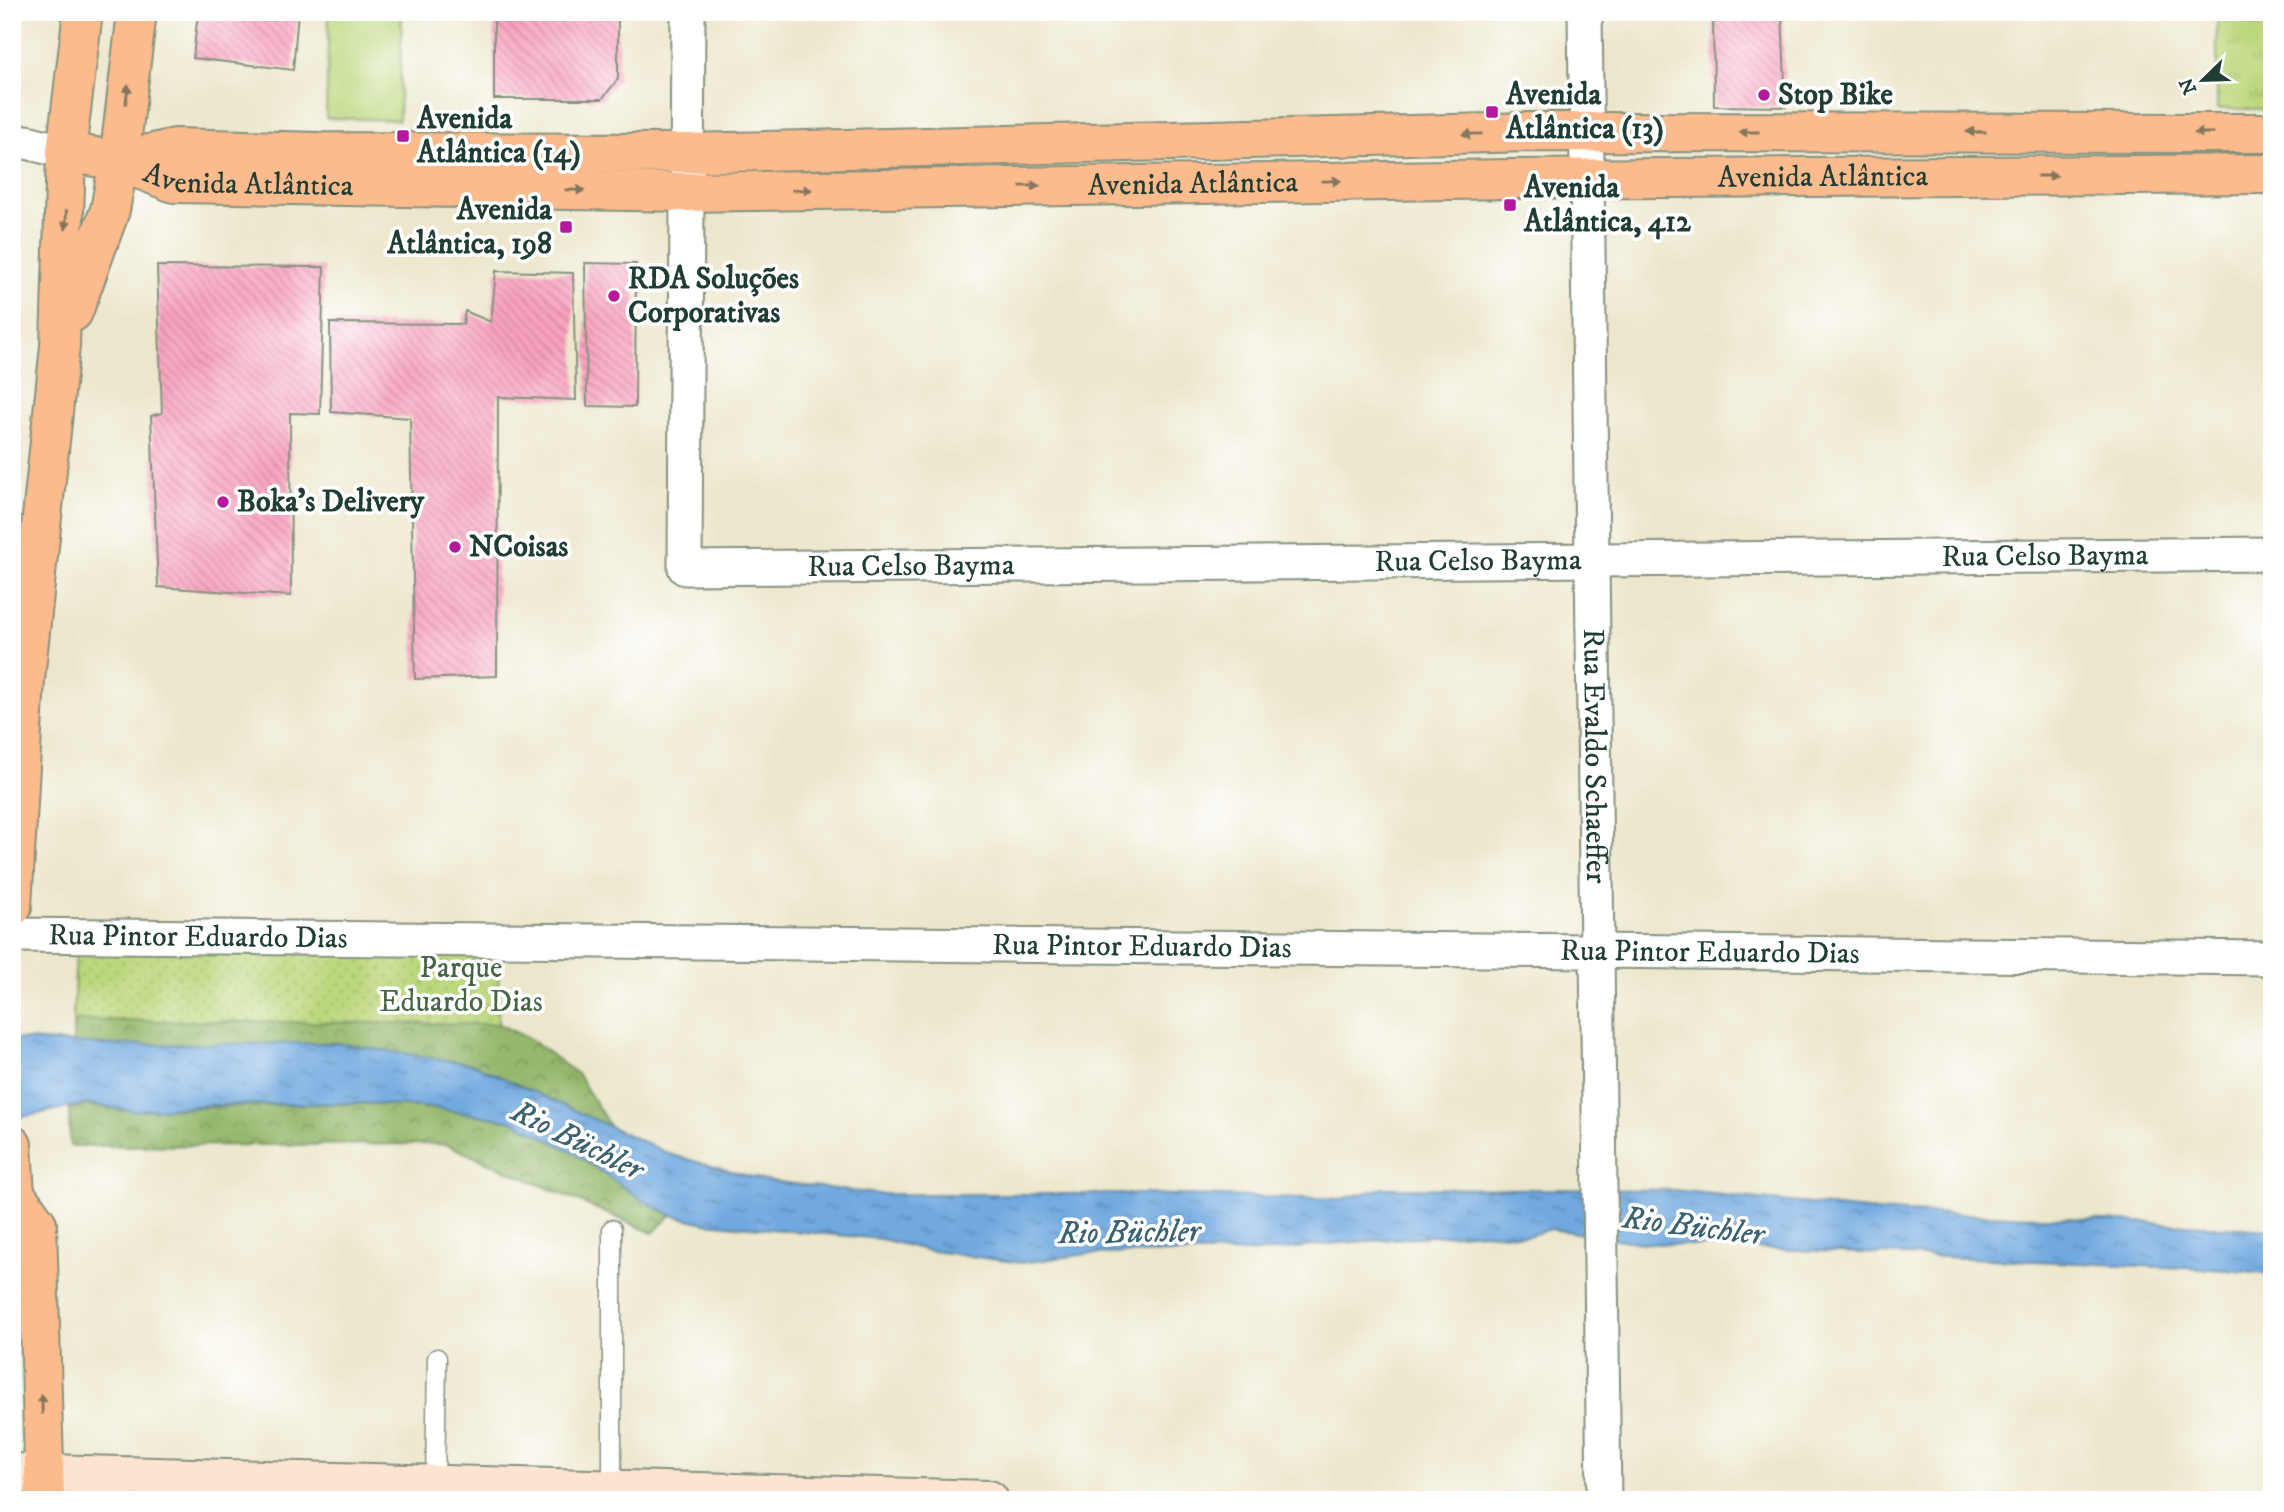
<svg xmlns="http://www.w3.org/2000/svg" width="2284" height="1512" viewBox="0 0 2284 1512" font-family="'IM FELL DW Pica',serif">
<defs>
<pattern id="grass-tufts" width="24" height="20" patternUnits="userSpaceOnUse" patternTransform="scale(1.75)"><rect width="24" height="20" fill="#bcd77c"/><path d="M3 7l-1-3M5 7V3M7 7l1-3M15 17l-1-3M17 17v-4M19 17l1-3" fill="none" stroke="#a1b96c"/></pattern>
<pattern id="forest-crowns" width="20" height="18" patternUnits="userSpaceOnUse" patternTransform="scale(1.75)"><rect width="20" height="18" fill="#95b86c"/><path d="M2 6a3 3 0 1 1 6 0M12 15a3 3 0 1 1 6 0" fill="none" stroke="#79975a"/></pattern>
<pattern id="park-dots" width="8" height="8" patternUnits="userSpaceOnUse" patternTransform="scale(1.75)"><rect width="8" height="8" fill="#bcd77c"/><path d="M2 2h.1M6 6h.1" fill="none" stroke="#a1b96c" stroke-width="1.8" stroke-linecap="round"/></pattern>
<pattern id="water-ripples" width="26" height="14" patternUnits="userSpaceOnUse" patternTransform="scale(1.75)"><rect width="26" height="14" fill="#6fa8df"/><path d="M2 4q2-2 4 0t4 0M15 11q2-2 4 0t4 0" fill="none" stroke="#5b8ab6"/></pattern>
<pattern id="building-back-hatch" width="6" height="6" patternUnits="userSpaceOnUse" patternTransform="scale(1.75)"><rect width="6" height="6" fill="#faa3bf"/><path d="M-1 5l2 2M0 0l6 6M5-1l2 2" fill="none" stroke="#ca869c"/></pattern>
</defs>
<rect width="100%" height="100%" fill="#fff"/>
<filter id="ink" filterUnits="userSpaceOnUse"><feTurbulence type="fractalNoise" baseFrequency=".0143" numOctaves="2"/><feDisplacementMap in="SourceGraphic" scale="14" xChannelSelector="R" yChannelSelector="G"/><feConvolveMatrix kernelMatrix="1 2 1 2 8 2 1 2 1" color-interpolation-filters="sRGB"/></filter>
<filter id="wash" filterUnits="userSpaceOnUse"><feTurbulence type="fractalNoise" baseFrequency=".00686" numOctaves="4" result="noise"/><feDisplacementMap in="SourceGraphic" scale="28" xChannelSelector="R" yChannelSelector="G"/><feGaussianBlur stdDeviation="1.57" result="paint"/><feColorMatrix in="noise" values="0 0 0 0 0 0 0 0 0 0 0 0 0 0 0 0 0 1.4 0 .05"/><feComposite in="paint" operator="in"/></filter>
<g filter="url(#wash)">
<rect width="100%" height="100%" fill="#ece7cc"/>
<rect fill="url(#grass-tufts)" stroke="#6e8a58" stroke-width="2" x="2217" y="12" width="55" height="97"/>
<g fill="url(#forest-crowns)" stroke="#5a7a50" stroke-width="2">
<path d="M73,1020l425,4 34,16 46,35 32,52 -51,-23 -486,-61z"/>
<path d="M362,1103l72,5 80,13 57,30 100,64 -18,18 -208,-89 -375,2 -1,-38c24,-5 45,3 69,2 75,-3 149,-6 224,-7z"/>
</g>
<path fill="url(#park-dots)" stroke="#6e8a58" stroke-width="2" d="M76,949h423l-1,75 -425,-4z"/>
<path fill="#bcd77c" stroke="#6e8a58" stroke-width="2" d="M329,12h73l-3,108 -73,-2z"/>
<path fill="url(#water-ripples)" stroke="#47728a" stroke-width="2" d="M12,1039l93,6 231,-2 137,21 199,91 91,25 114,14h262l202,5 42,-11 291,2 202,21 192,7 204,12v45l-45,-5 -584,-27 -93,-14 -22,7 -44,-4 -155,12 -65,8 -177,2 -66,9 -96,-13 -44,-11 -176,-16 -34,-8 -27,-14 -73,-50 -57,-30 -80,-13 -72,-5 -151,2 -77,6 -48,-7 -74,15z"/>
<g id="blocks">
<g fill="url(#building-back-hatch)">
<path d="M198,12h100l-5,58 -100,-12z"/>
<path d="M494,12h124v67l-16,20h-108z"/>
<path d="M1713,12h69l4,95 -72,-1z"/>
<path d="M585,263l51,1 -1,143 -48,-1z"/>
<path d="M157,266l167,1 -4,147 -30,-1 1,183 -133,-9 -7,-171 11,-3z"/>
<path d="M496,271l77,2 3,127 -78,-3 -1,279 -82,3 -5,-261 -79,-6 -1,-89 133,1 2,-13 26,11z"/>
</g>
</g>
</g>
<g filter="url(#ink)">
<use href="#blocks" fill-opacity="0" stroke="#869280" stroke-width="2"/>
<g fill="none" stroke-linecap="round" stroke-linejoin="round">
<defs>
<g id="lane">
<path d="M612,1229v260"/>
<path d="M435,1484l2,-126"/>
</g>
<g id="street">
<path id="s1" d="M688,12l-3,556 1587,-14"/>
<path id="s2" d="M1585,12l19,1488"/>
<path d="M12,143l15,-1 39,10"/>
<path id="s3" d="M12,935l2260,23"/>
</g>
<path id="secondary" d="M12,1473l977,27"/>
<g id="primary">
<path id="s4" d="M66,152l53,9 55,22 511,9 827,-13 760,-5"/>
<path d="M119,161l56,-13 145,4 367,1 844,-21 741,1"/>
<path d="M73,312l37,-102 9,-49 18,-149"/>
<path d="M12,907l13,-228 35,-333 6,-194 17,-140"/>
<path d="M12,1145l3,49 -3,10"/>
<path d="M15,1194l22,30 8,276"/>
</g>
</defs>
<use href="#lane" stroke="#869280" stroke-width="21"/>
<use href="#street" stroke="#869280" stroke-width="37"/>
<use href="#secondary" stroke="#869280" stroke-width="42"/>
<use href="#primary" stroke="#869280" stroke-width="42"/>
<use href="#lane" stroke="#fff" stroke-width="18"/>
<use href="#street" stroke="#fff" stroke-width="33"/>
<use href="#secondary" stroke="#fde4d1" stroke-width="38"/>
<use href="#primary" stroke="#fbbb8c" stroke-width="38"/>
</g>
<defs><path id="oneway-solid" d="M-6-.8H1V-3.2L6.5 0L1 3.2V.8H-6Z" transform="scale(1.75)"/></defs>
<g fill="#82765c">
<use href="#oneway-solid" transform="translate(127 94) rotate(-83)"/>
<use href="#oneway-solid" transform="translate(1749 132) rotate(-180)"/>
<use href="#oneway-solid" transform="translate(1976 132) rotate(-180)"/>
<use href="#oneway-solid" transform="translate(2204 133) rotate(-180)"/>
<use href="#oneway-solid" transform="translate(1472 134) rotate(179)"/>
<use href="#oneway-solid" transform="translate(2047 176)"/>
<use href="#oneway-solid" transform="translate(1331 181) rotate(-1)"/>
<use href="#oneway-solid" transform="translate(1030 186) rotate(-1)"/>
<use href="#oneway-solid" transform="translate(575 190) rotate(1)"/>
<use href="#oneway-solid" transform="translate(802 190) rotate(-1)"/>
<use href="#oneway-solid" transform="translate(66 220) rotate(93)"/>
<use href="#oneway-solid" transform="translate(42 1404) rotate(-92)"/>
</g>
</g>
<g fill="#b5179e" stroke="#fff" stroke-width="2.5">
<circle cx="1764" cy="95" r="7"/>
<rect x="1485" y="105" width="14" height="14" rx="3.5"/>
<rect x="396" y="129" width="14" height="14" rx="3.5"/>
<rect x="1503" y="198" width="14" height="14" rx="3.5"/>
<rect x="559" y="220" width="14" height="14" rx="3.5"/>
<circle cx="614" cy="296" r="7"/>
<circle cx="223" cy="502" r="7"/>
<circle cx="455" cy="547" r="7"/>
</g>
<g text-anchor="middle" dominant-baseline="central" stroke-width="7" stroke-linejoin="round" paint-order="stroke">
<g font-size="30" font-weight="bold" fill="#1f3d34" stroke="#fff" text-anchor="start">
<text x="1506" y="95">Avenida<tspan x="1506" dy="34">Atlântica (13)</tspan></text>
<text x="1778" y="95">Stop Bike</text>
<text x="417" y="119">Avenida<tspan x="417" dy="34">Atlântica (14)</tspan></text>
<text x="1524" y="188">Avenida<tspan x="1524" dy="34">Atlântica, 412</tspan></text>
<text x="552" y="210" text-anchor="end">Avenida<tspan x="552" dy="34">Atlântica, 198</tspan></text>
<text x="628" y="279">RDA Soluções<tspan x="628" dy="34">Corporativas</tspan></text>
<text x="237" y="502">Boka's Delivery</text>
<text x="469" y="547">NCoisas</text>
</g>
<g font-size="30" fill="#1f3d34" stroke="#fff">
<text stroke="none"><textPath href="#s4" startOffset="187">Avenida Atlântica</textPath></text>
<text stroke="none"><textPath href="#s4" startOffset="1762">Avenida Atlântica</textPath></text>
<text stroke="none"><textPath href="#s4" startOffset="1132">Avenida Atlântica</textPath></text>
<text stroke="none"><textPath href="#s1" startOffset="1916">Rua Celso Bayma</textPath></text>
<text stroke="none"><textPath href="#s1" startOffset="1349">Rua Celso Bayma</textPath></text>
<text stroke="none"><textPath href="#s1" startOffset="782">Rua Celso Bayma</textPath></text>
<text stroke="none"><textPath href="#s2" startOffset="744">Rua Evaldo Schaeffer</textPath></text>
<text stroke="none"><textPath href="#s3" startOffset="186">Rua Pintor Eduardo Dias</textPath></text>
<text stroke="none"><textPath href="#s3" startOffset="1130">Rua Pintor Eduardo Dias</textPath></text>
<text stroke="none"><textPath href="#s3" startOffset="1698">Rua Pintor Eduardo Dias</textPath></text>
</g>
<g font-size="30" fill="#466446" stroke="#fff">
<text x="461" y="968">Parque<tspan x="461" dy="34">Eduardo Dias</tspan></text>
</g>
<g font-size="32" font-style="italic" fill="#3b6270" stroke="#fff">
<text transform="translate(577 1141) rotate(26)">Rio Büchler</text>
<text transform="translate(1693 1227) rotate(7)">Rio Büchler</text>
<text transform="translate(1129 1233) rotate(-1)">Rio Büchler</text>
</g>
</g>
<rect width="2284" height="1512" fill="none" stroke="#fff" stroke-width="42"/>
<g transform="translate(2203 80) rotate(247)" stroke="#ffffff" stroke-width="5" paint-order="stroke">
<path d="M0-5L12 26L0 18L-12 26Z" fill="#1f3d34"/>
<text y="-10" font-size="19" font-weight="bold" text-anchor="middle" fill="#1f3d34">N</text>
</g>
</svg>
